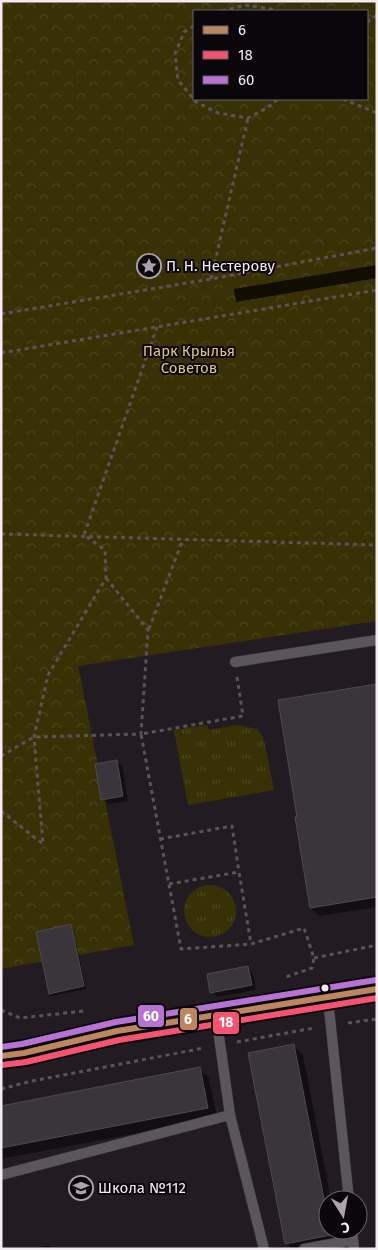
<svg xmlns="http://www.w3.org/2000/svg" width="378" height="1250" viewBox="0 0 378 1250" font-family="'Fira Sans',sans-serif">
<defs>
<pattern id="grass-tufts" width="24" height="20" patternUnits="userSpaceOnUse" patternTransform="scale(1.25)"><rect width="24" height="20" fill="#383105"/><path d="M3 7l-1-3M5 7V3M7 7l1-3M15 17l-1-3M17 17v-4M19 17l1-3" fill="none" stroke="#4c451e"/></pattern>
<pattern id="park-crowns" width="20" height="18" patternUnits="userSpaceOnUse" patternTransform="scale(1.25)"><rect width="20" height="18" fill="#383105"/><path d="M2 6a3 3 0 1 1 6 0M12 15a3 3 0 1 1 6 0" fill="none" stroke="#4c451e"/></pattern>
</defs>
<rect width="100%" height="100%" fill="#221c22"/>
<g fill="url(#grass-tufts)">
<path d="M207,725l2,5 28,-5 20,4 5,6 3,10 9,45 -86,15 -14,-75z"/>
<circle cx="210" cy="911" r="26"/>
</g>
<path fill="url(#park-crowns)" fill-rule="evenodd" d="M1,1h376v620l-299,45 56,279 -133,24zM194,11h173v88h-173z"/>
<path fill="#110d03" d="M377,265v13l-141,24 -2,-13z"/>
<g fill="#0007">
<path d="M377,685v222l-58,9 -8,-8z"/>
<path d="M116,761l6,5 6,35 -20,3 -5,-5z"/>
<path d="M70,925l3,3 13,61 -34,7 -2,-3z"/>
<path d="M248,968l5,5 3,17 -39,7 -5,-5z"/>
<path d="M293,1045l10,10 28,145h-3v30h9l3,15 -22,4h-26l-6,-6z"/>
<path d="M199,1069l10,9 8,40 -216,41v-52z"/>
<path d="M48,1245l4,4h-13z"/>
</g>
<g fill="#3a353a" stroke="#504a50">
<path d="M377,684v213l-67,11 -15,-91h2l-19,-117z"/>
<path d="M117,760l6,36 -22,4 -6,-36z"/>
<path d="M71,924l13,62 -35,8 -13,-62z"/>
<path d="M248,966l4,19 -42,8 -3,-19z"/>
<path d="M294,1044l34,176v10h2l1,5 -46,9 -37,-191z"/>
<path d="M200,1067l8,41 -207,40v-42z"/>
</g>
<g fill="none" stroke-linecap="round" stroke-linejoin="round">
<defs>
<g id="service">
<path d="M235,662l142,-22"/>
<path d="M328,999l21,201"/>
<path d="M216,1015l14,100"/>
<path d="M1,1175l229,-60 34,134"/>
<path d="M352,1230l2,19"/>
<path d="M304,1249l49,-9"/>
</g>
<path id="tertiary" d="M1,1056l23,-3 93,-22 260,-42"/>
</defs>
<use href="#service" stroke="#3d373d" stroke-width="11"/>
<use href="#tertiary" stroke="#3d373d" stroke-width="28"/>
<g stroke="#595459" stroke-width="3" stroke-dasharray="4 4" stroke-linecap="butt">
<path d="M222,11l23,-6 26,4 3,2"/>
<path d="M367,22l10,-7"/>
<path d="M194,26l-10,6 -9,22 3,26 18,22 22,11 30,5 19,-10 11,-9"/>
<path d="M343,99l34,14"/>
<path d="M211,279l37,-161"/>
<path d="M1,314l210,-35 166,-31"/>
<path d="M1,353l376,-63"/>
<path d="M1,534l376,11"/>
<path d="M149,629l34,-90"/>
<path d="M237,677l6,39 -102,18 40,215 70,-5 53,-16 10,30 -2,10 -26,9"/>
<path d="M1,756l33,-19 107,-3 7,-104 -42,-52"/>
<path d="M1,811l42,33 -9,-107 14,-62 58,-97 -1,-28 -21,-15 73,-208"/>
<path d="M160,839l72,-13 7,46"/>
<path d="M169,884l70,-12 12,72"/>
<path d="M314,958l63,-13"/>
<path d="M1,1010l19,8 64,-7"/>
<path d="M348,1023l29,-4"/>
<path d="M237,1042l77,-14"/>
<path d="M1,1089l31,-8 172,-33"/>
</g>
<use href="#service" stroke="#5b565b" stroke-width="10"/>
<use href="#tertiary" stroke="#5b565b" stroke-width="26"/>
<defs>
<path id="bus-1" d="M1,1056l23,-3 93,-22 260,-42"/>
<path id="bus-2" d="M2,1065l24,-3 93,-22 258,-42"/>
<path id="bus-3" d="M1,1047l21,-3 94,-22 260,-42"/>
</defs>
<use href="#bus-1" stroke="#0b060b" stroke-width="10"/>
<use href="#bus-2" stroke="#0b060b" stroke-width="10"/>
<use href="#bus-3" stroke="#0b060b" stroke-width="10"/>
<use href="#bus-1" stroke="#bb8660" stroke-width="6"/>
<use href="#bus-2" stroke="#f65372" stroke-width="6"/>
<use href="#bus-3" stroke="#b673d3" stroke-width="6"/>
</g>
<defs>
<symbol id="sight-ring" viewBox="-11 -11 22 22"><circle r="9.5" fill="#0b060b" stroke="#aaa3aa" stroke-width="1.5"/><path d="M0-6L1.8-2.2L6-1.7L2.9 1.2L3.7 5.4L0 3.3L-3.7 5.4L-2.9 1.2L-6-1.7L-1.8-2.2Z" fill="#aaa3aa"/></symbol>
<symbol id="school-ring" viewBox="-11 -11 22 22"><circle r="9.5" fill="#0b060b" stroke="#aaa3aa" stroke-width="1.5"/><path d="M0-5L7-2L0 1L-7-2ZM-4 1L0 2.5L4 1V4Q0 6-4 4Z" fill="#aaa3aa"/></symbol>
</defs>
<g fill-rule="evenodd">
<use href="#sight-ring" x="135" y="252" width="28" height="28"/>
<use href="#school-ring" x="67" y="1174" width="28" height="28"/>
</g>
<circle fill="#f4ebf3" stroke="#0b060b" stroke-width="2" cx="325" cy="988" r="4.5"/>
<g text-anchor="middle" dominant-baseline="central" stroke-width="4" stroke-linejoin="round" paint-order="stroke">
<g font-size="15" fill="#f4ebf3" stroke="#0b060b" text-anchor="start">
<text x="166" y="266">П. Н. Нестерову</text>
<text x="98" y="1188">Школа №112</text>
</g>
<g font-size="15" fill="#d6ca7c" stroke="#0b060b">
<text x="189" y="351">Парк Крылья<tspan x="189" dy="17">Советов</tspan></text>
</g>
</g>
<g stroke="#0b060b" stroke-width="2">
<rect x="137" y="1004" width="28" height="24" rx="5" fill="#b673d3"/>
<rect x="179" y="1007" width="19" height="24" rx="5" fill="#bb8660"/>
<rect x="212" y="1011" width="28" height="24" rx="5" fill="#f65372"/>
</g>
<g font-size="14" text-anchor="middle" font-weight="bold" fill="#fff">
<text x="151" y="1021">60</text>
<text x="188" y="1024">6</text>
<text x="226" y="1027">18</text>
</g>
<rect width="378" height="1250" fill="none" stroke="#f4ebf3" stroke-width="5"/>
<rect x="193" y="10" width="175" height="90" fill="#0b060b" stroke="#686268"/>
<rect x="203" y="26" width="25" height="8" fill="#bb8660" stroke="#686268"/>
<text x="238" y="35" font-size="15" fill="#f4ebf3">6</text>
<rect x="203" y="51" width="25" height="8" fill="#f65372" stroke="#686268"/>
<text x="238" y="60" font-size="15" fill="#f4ebf3">18</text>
<rect x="203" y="76" width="25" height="8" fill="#b673d3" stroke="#686268"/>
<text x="238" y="85" font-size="15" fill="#f4ebf3">60</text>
<g transform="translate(343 1215) rotate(169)"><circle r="24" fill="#0b060b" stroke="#686268"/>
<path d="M0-4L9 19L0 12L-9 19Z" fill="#aaa3aa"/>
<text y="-8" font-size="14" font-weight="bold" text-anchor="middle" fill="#f4ebf3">С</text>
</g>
</svg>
